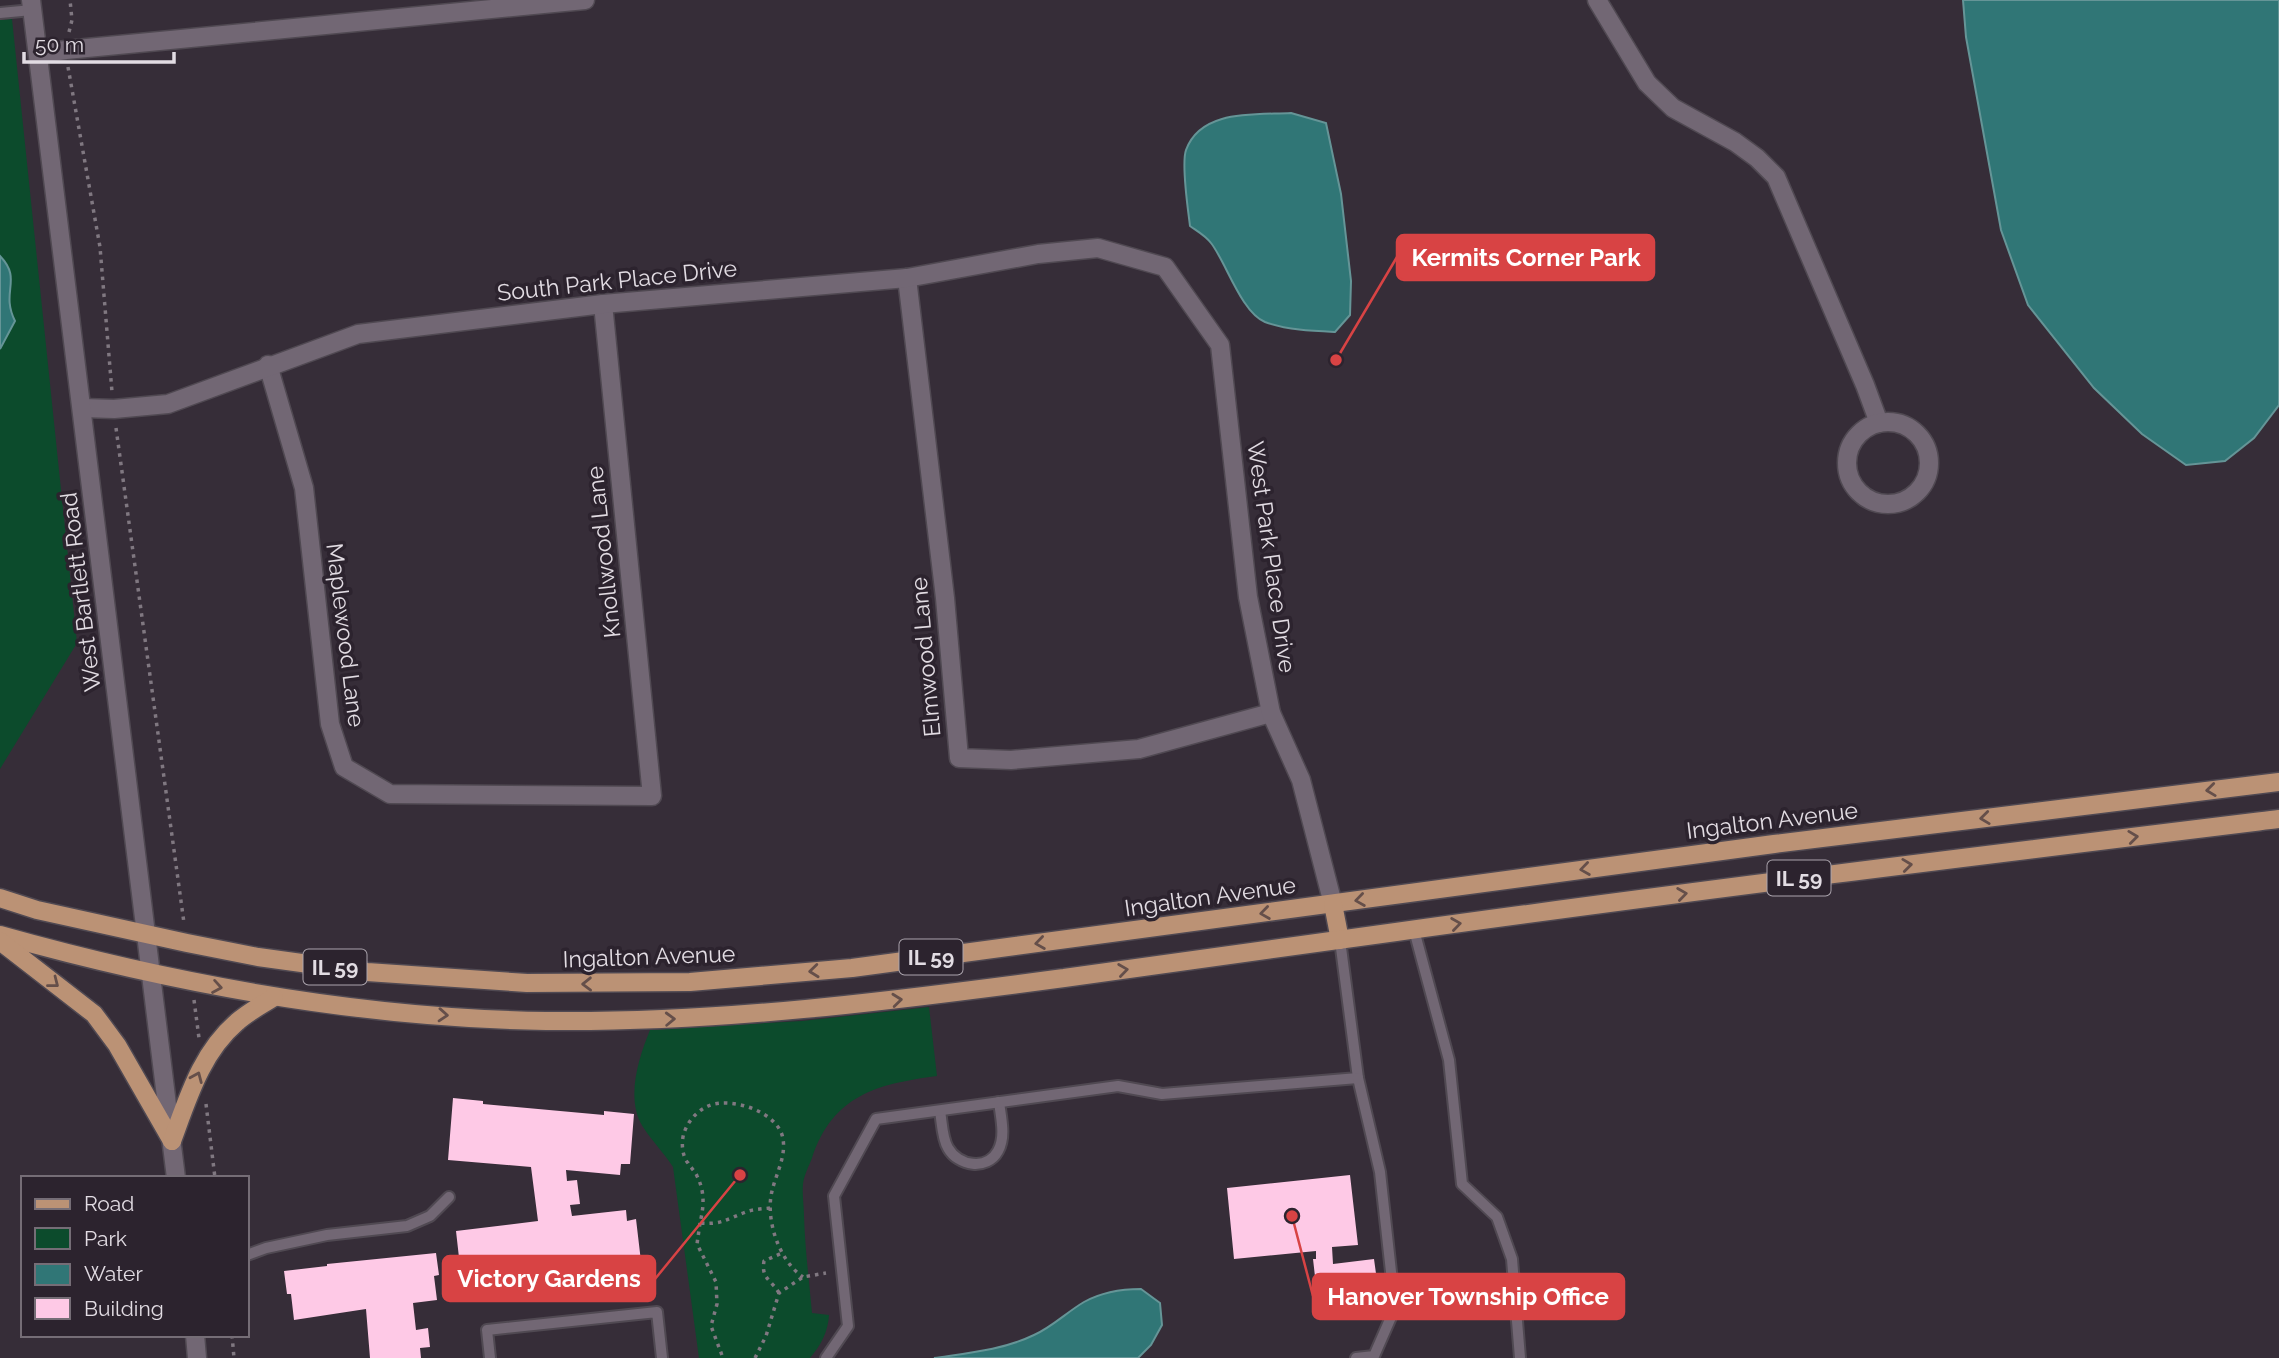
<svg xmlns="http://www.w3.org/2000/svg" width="2279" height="1358" viewBox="0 0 2279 1358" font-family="Raleway,sans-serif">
<rect width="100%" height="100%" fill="#362d38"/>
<g fill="#0c4b2c">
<path d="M12,19l65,624 -77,126v-749z"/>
<path d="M929,1007l8,69c-60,8 -104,19 -125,82 -3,8 -8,17 -9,26 -1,10 1,22 1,32 1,32 5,64 8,97l17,2c-1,17 -8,30 -19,43h-111l-26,-191c-9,-14 -21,-26 -30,-40 -18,-28 -4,-70 7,-97l152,-9z"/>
</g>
<g fill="#307676" stroke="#659597" stroke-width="2">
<path d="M1963,0h316v405l-25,33 -29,23 -39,4 -44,-31 -48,-46 -66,-83 -27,-75 -35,-193z"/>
<path d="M1291,113l35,10 15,71 10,87 -1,34 -15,17c-23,-1 -48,-2 -70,-10 -24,-10 -39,-60 -54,-79 -5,-7 -14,-12 -21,-17 -2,-17 -9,-62 -4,-76 15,-41 69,-35 105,-37z"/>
<path d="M0,256c23,24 0,35 15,65l-15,28z"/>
<path d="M1141,1289l19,14 2,22 -11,20 -13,13h-204c34,-5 69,-8 100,-23 18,-8 33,-23 50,-33 18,-10 37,-13 57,-13z"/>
</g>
<g fill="#fec9e6">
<path d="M453,1098l30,3v3l121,11v-4l30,3 -4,50h-9l-1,11 -54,-5 1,11 10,-1 3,24 -10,1 2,11 54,-6 1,11 9,-2 6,51 -29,4 -1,-4 -37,5 1,2 -12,2 1,6 -22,3 -1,-6 -12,1v-2l-38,4 1,4 -30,4 -7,-62 82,-10 -7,-54 -83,-7z"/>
<path d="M1350,1175l8,70 -26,2 1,17 41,-5 4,29 -32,3 2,15h-16l-2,-13 -13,1 -4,-35h3v-8l-82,8 -7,-71z"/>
<path d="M436,1253l3,22 -5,1 3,24 -24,3 3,27 12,-2 2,19 -10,1 1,10h-51l-4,-49 -72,11 -3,-26h-4l-3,-23 43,-5v-2z"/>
</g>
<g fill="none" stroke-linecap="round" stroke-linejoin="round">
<defs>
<g id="service">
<path d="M0,13l32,-3"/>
<path d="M1414,930l35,130 13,124 35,33 15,42 8,99"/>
<path d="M940,1111c2,11 2,27 8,37 10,18 39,23 50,3 8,-14 3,-33 1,-49"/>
<path d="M247,1255l19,-7 61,-13 80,-9 23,-10 19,-19"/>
<path d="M490,1358l-3,-28 170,-18 5,46"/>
<path d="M826,1358l22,-32 -14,-130 42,-77 242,-33 44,8 196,-16 -18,-138"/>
<path d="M1356,1358l18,-2 21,-48 -15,-136 -22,-94"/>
</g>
<g id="minor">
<path d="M1597,0l50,83 26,25 62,34 22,16 19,19 89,208 14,38"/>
<path d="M38,54l28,-4 519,-50"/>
<path d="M907,278l38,320 14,160 52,2 128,-11 132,-36"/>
<path d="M268,365l36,123 26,236 14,43 46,27 262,2 -49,-492"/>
<path d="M83,408l31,1 54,-5 190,-70 245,-30 304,-26 131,-24 60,-6 67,19 55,78 28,252 23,116 30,67 32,124"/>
<circle cx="1888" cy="463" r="41"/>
</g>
<g id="tertiary">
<path d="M31,0l145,1178"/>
<path d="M195,1335l2,23"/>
</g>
<g id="primary">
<path d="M0,898l37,12 150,33 71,14 109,15 160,11 163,-1 162,-14 922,-124 505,-62"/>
<path d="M1333,904l7,36"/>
<path d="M0,935c178,50 361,83 546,86 174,2 346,-20 518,-43 111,-15 222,-30 332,-46 294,-41 589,-77 883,-113"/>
<path d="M0,941l94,73 23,31 55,96"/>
<path d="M172,1141c16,-43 29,-88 65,-119 11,-10 25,-17 37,-25"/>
</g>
</defs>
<use href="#service" stroke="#504952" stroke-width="14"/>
<use href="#minor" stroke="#504952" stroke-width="21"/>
<use href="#tertiary" stroke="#504952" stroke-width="21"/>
<use href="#primary" stroke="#504952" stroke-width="21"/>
<g stroke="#807881" stroke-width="3.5" stroke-dasharray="3.5 5" stroke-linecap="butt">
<path d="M69,32l3,-12 -2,-20"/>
<path d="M68,67l32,180 12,145"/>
<path d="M116,428l68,495"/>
<path d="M194,1000l5,38"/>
<path d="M206,1104l9,74"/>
<path d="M770,1208c-8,1 -17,1 -24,4 -19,7 -25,13 -46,11 4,-17 5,-31 -3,-47 -2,-5 -6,-8 -9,-13 -6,-7 -7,-21 -4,-30 4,-12 13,-22 24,-27 23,-10 71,6 75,33 3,18 -7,35 -11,52 -7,28 7,70 31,86"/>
<path d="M700,1223l-3,21 19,38 1,22 -6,22 12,32"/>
<path d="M779,1293c-8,-14 -18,-14 -15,-32l18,-8"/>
<path d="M232,1335l2,23"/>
<path d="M755,1358l11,-22 13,-43 24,-16 23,-4"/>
</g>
<use href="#service" stroke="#726774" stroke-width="10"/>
<use href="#minor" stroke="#726774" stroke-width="18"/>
<use href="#tertiary" stroke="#726774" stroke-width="18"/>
<use href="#primary" stroke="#bb9275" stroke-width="18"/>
</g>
<defs><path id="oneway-chevron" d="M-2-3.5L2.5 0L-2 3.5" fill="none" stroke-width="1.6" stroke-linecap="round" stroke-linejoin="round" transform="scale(1.75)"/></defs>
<g stroke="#654f4a">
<use href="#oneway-chevron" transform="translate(2211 790) rotate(173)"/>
<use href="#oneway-chevron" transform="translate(1985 818) rotate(173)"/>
<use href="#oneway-chevron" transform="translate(2133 837) rotate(-7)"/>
<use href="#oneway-chevron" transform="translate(1907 865) rotate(-7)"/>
<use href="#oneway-chevron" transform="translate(1585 869) rotate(172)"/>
<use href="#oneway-chevron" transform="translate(1682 894) rotate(-8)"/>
<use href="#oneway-chevron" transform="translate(1360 900) rotate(172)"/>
<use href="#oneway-chevron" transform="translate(1265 913) rotate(172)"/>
<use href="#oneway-chevron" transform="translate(1456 924) rotate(-8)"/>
<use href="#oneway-chevron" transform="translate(1040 943) rotate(172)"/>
<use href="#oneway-chevron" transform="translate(1123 970) rotate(-8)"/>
<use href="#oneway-chevron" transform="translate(814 971) rotate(174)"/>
<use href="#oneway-chevron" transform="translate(54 983) rotate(38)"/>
<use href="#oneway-chevron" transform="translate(587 984) rotate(179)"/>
<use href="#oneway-chevron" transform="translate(217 987) rotate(10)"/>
<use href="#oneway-chevron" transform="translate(897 1000) rotate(-6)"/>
<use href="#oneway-chevron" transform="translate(443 1015) rotate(4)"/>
<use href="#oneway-chevron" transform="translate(670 1019) rotate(-2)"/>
<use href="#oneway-chevron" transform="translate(197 1077) rotate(-67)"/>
</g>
<g text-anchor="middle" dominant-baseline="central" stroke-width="7" stroke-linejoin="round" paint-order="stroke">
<g fill="#2c232e" stroke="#aba4ad" stroke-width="2">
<rect x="1767.5" y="860.5" width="63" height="35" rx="5"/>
<rect x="899.5" y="939.5" width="63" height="35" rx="5"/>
<rect x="303.5" y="949.5" width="63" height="35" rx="5"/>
</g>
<g font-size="21" font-weight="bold" fill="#e2dce3">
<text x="1799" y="878">IL 59</text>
<text x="931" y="957">IL 59</text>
<text x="335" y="967">IL 59</text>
</g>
<g font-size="23" fill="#e2dce3" stroke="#2c232e">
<text transform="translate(617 280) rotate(-6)">South Park Place Drive</text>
<text transform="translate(603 552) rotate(-96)">Knollwood Lane</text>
<text transform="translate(1272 557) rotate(82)">West Park Place Drive</text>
<text transform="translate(80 592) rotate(-97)">West Bartlett Road</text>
<text transform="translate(346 635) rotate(83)">Maplewood Lane</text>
<text transform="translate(925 657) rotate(-95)">Elmwood Lane</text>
<text transform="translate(1772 820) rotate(-7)">Ingalton Avenue</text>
<text transform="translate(1210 896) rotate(-8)">Ingalton Avenue</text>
<text transform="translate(649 956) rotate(-2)">Ingalton Avenue</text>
</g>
</g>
<path fill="none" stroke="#d84344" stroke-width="2.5" d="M1336 360L1397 257M740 1175L655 1279M1292 1216L1313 1296"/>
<g fill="#d84344" stroke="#2c232e" stroke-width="2.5">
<circle cx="1336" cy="360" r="7"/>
<circle cx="740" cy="1175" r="7"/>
<circle cx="1292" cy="1216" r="7"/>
</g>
<g fill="#d84344" stroke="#d84344" stroke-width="2.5">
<rect x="1397" y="235" width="257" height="45" rx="7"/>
<rect x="443" y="1256" width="212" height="45" rx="7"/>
<rect x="1313" y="1274" width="311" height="45" rx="7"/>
</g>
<g font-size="24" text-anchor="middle" font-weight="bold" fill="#fff">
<text x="1526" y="266">Kermits Corner Park</text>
<text x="549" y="1287">Victory Gardens</text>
<text x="1468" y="1305">Hanover Township Office</text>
</g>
<rect x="21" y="1176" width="228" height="161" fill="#2c232e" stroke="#756d76" stroke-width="2"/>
<rect x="35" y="1199" width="35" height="10" fill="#bb9275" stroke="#756d76" stroke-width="2"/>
<text x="84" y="1211" font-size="21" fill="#e2dce3">Road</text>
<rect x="35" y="1228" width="35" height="21" fill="#0c4b2c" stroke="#756d76" stroke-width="2"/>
<text x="84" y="1246" font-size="21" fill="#e2dce3">Park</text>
<rect x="35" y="1264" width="35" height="21" fill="#307676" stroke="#756d76" stroke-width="2"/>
<text x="84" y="1281" font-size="21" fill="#e2dce3">Water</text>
<rect x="35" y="1298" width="35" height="21" fill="#fec9e6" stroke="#756d76" stroke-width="2"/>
<text x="84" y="1316" font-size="21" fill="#e2dce3">Building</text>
<path d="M24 52v10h150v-10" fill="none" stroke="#e2dce3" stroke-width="3.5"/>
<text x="35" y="52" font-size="21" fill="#e2dce3" stroke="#2c232e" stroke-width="5" paint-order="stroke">50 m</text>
</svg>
